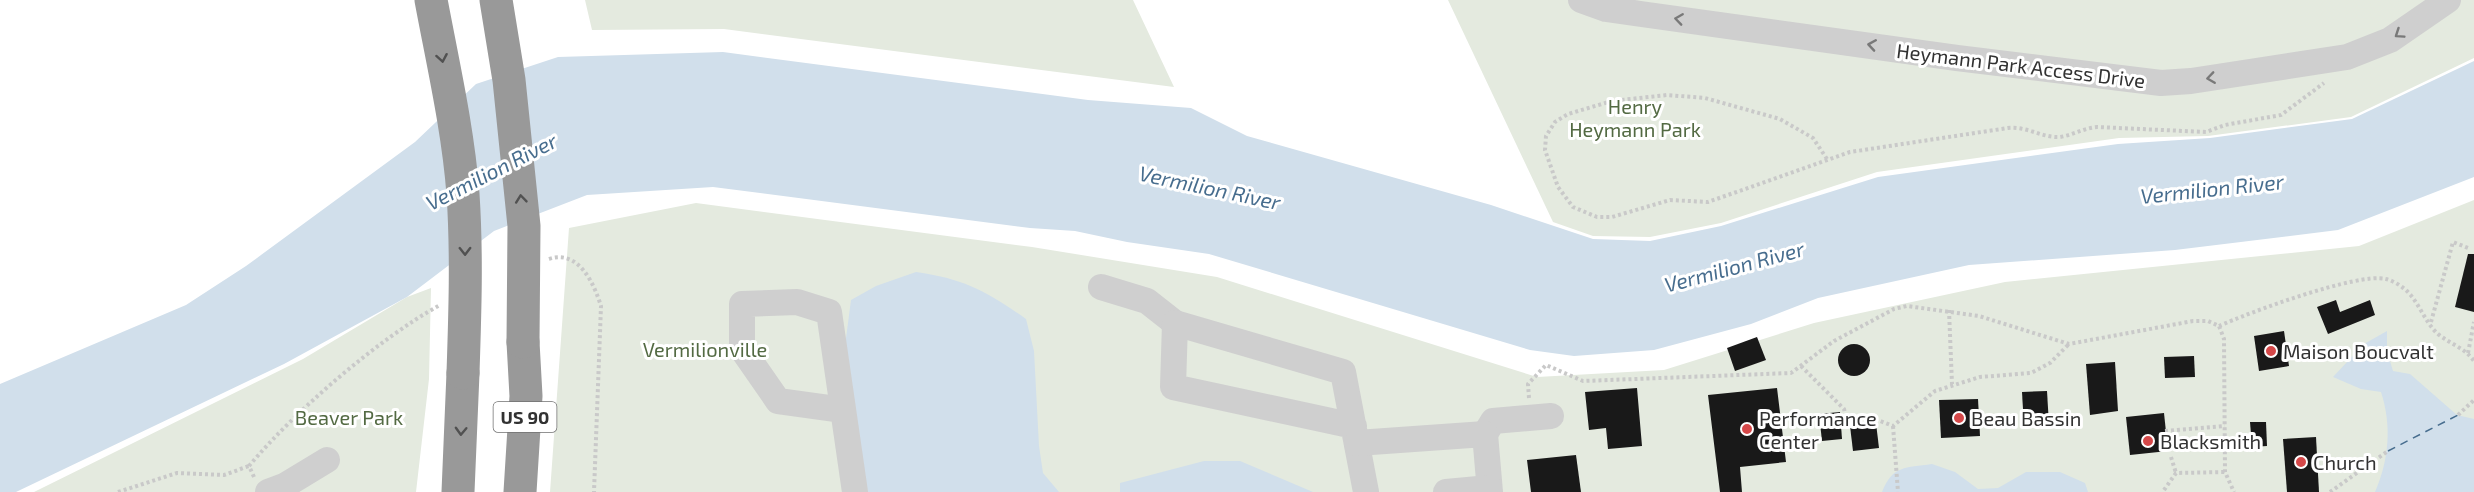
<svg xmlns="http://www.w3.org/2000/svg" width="2474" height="492" viewBox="0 0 2474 492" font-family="'Exo 2',sans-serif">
<rect width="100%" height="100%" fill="#fff"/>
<g fill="#e4eadf">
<path d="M585,0h548l41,87 -450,-58 -132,1z"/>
<path d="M1448,0h1026v58l-123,59 -143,19 -89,2 -242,34 -156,51 -71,14 -57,-1 -40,-14z"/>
<path d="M2474,200v292h-1924l19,-264 127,-25 336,44 185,30 320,100 127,-7 150,-47 191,-41 354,-36z"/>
<path d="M431,288l-2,91 -13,113h-382l269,-133 104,-62z"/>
</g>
<g fill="#d1dfeb">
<path d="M723,52l365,48 103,8 56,28 244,69 102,34 57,2 71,-15 157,-49 240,-33 92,-6 142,-19 122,-58v116l-136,53 -163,20 -206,15 -151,33 -67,26 -97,26 -80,6 -44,-6 -321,-96 -82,-12 -52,-11 -45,-3 -317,-41 -126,8 -93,36 -87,66 -123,67 -268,128h-16v-108l186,-79 60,-39 169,-124 61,-58 82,-27z"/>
<path d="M916,272c49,7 70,19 110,47l8,32 5,95 4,27 16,19h-191l-8,-25 -15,-121 6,-46 25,-14z"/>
<path d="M2387,331v20l6,20 17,3 47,41 17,4v73h-99c14,-32 17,-66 6,-100l-20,-3 -28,-12 31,-33z"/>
<path d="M1204,461h36l73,31h-193v-9z"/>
<path d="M1932,464l23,8 23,17 20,-1 28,-16h34l25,11 3,9h-206c11,-27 23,-24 50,-28z"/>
</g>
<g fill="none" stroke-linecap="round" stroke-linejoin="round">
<path stroke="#476d8e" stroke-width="1.5" stroke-dasharray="8 6" stroke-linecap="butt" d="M2388,451l70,-36"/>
</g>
<g fill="#191919">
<path d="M2468,254h6v58l-19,-5z"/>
<path d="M2336,300l4,12 30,-12 5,15 -47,19 -11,-27z"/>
<path d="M2284,331l5,35 -30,5 -5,-35z"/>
<path d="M1757,337l9,23 -31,11 -8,-23z"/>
<circle cx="1854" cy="360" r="16"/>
<path d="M2194,356l1,21 -30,1 -1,-21z"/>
<path d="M2115,362l3,49 -28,4 -4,-51z"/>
<path d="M1637,388l5,58 -34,3 -2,-21 -17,2 -4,-38z"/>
<path d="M1777,388l9,74 -46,5 2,25h-22l-12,-97z"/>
<path d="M2047,391l2,34 -25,2 -2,-35z"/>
<path d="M1978,399l2,37 -39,2 -2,-38z"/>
<path d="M1840,412l2,27 -20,2 -3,-27z"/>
<path d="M2164,413l4,38 -38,4 -4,-38z"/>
<path d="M2250,422h16l1,24 -15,1z"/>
<path d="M1876,423l3,25 -26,3 -3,-25z"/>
<path d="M2316,437l3,55h-32l-4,-53z"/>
<path d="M1576,455l5,37h-50l-4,-32z"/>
</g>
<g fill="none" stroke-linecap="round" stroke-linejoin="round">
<g stroke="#c9c9c9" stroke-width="4" stroke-dasharray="3 3" stroke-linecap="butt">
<path d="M1827,159l-14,-21 -33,-19 -75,-21 -38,-3 -55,6 -44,13 -13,8 -9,14 -1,14 13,37 15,20 24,10h15l58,-17 38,2 142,-50 158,-24c19,-2 34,10 52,9 13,-2 24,-9 37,-10l109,5 19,-7 56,-10 43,-32"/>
<path d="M549,259c30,-10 45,25 52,47l-7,186"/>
<path d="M1949,310l3,74"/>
<path d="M2431,322l22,-80 15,6"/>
<path d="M2219,326c29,-13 139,-54 167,-47 5,1 12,5 16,8 16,11 22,35 36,47 12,10 27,14 36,27"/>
<path d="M2468,353l6,-31"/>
<path d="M1801,366l43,43 3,12 23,-4 23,9 42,-35 45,-14 51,-4 19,-10 19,-19"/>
<path d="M1529,398l-1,-14 18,-19 37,16 208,-8 43,-32 60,-32 13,-3 72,10 90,28 124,-23h15l11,5 5,13 1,133 9,20"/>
<path d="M2458,415l16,-15"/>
<path d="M1893,426l5,66"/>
<path d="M2165,431l60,-5"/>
<path d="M2171,457l5,16"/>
<path d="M254,477l-5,-11c45,-54 129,-127 191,-161"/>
<path d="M2164,490l12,-17 49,-1"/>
<path d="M118,492l59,-19 47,2 25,-9"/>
<path d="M2330,492l58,-41"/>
</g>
<g stroke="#cfcfcf" stroke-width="26">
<path d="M1581,0l25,9 35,5 316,44 204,25 30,-2 156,-24 43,-17 58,-40"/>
<path d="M1101,287l46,14 28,22"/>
<path d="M843,410l-65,-9 -36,-52v-45l55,-2 32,10 26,180"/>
<path d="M1354,426l-181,-39 2,-64 168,49 23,120"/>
<path d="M1485,434l8,-13 58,-5"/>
<path d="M1357,443l128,-9 5,58"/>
<path d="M268,492l16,-6 43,-26"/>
<path d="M1446,492l43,-4"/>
</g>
<g stroke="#999" stroke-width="33">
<path d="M458,492l5,-119"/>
<path d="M520,492l6,-96 -3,-54"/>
</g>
<g stroke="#999" stroke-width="33">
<path d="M431,0c12,64 27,129 32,194 4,60 2,119 0,179"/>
<path d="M496,0l13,80 15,146 -1,116"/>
</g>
</g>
<defs><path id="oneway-chevron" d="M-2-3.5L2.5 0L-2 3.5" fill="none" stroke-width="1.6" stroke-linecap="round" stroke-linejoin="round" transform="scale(1.5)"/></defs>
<g stroke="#797979">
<use href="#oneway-chevron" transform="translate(1679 19) rotate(-172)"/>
<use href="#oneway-chevron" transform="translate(2399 34) rotate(146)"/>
<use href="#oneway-chevron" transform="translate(1872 45) rotate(-171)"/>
<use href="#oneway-chevron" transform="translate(2211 78) rotate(172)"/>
</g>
<g stroke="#515151">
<use href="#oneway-chevron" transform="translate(442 58) rotate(80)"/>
<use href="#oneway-chevron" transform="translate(521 199) rotate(-96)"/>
<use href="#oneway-chevron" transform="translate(465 251) rotate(89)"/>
<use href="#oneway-chevron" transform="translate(461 431) rotate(92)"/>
</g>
<g fill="#d54849" stroke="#fff" stroke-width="2">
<circle cx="2271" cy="351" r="6"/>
<circle cx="1959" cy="418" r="6"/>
<circle cx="1747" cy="429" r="6"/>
<circle cx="2148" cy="441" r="6"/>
<circle cx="2301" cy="462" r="6"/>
</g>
<g text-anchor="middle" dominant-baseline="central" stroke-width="6" stroke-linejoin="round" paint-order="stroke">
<rect fill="#fff" stroke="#707070" stroke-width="1.5" x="493.5" y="402" width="63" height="30" rx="4.5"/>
<g font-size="18" font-weight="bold" fill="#323232">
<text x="525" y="417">US 90</text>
</g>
<g font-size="20" fill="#323232" stroke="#fff">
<text transform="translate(2021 65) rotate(7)">Heymann Park Access Drive</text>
</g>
<g font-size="20" fill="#536a43" stroke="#fff">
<text x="1635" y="106">Henry<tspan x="1635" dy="23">Heymann Park</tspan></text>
<text x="705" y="349">Vermilionville</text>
<text x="349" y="417">Beaver Park</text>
</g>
<g font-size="20" fill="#323232" stroke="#fff" text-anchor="start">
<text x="2283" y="351">Maison Boucvalt</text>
<text x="1759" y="418">Performance<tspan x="1759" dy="23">Center</tspan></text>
<text x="1971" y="418">Beau Bassin</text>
<text x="2160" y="441">Blacksmith</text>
<text x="2313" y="462">Church</text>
</g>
<g font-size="21" font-style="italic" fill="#476d8e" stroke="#fff">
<text transform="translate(491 171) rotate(-27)">Vermilion River</text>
<text transform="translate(1210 187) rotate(12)">Vermilion River</text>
<text transform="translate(2212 188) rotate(-6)">Vermilion River</text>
<text transform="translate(1734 266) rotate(-15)">Vermilion River</text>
</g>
</g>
</svg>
